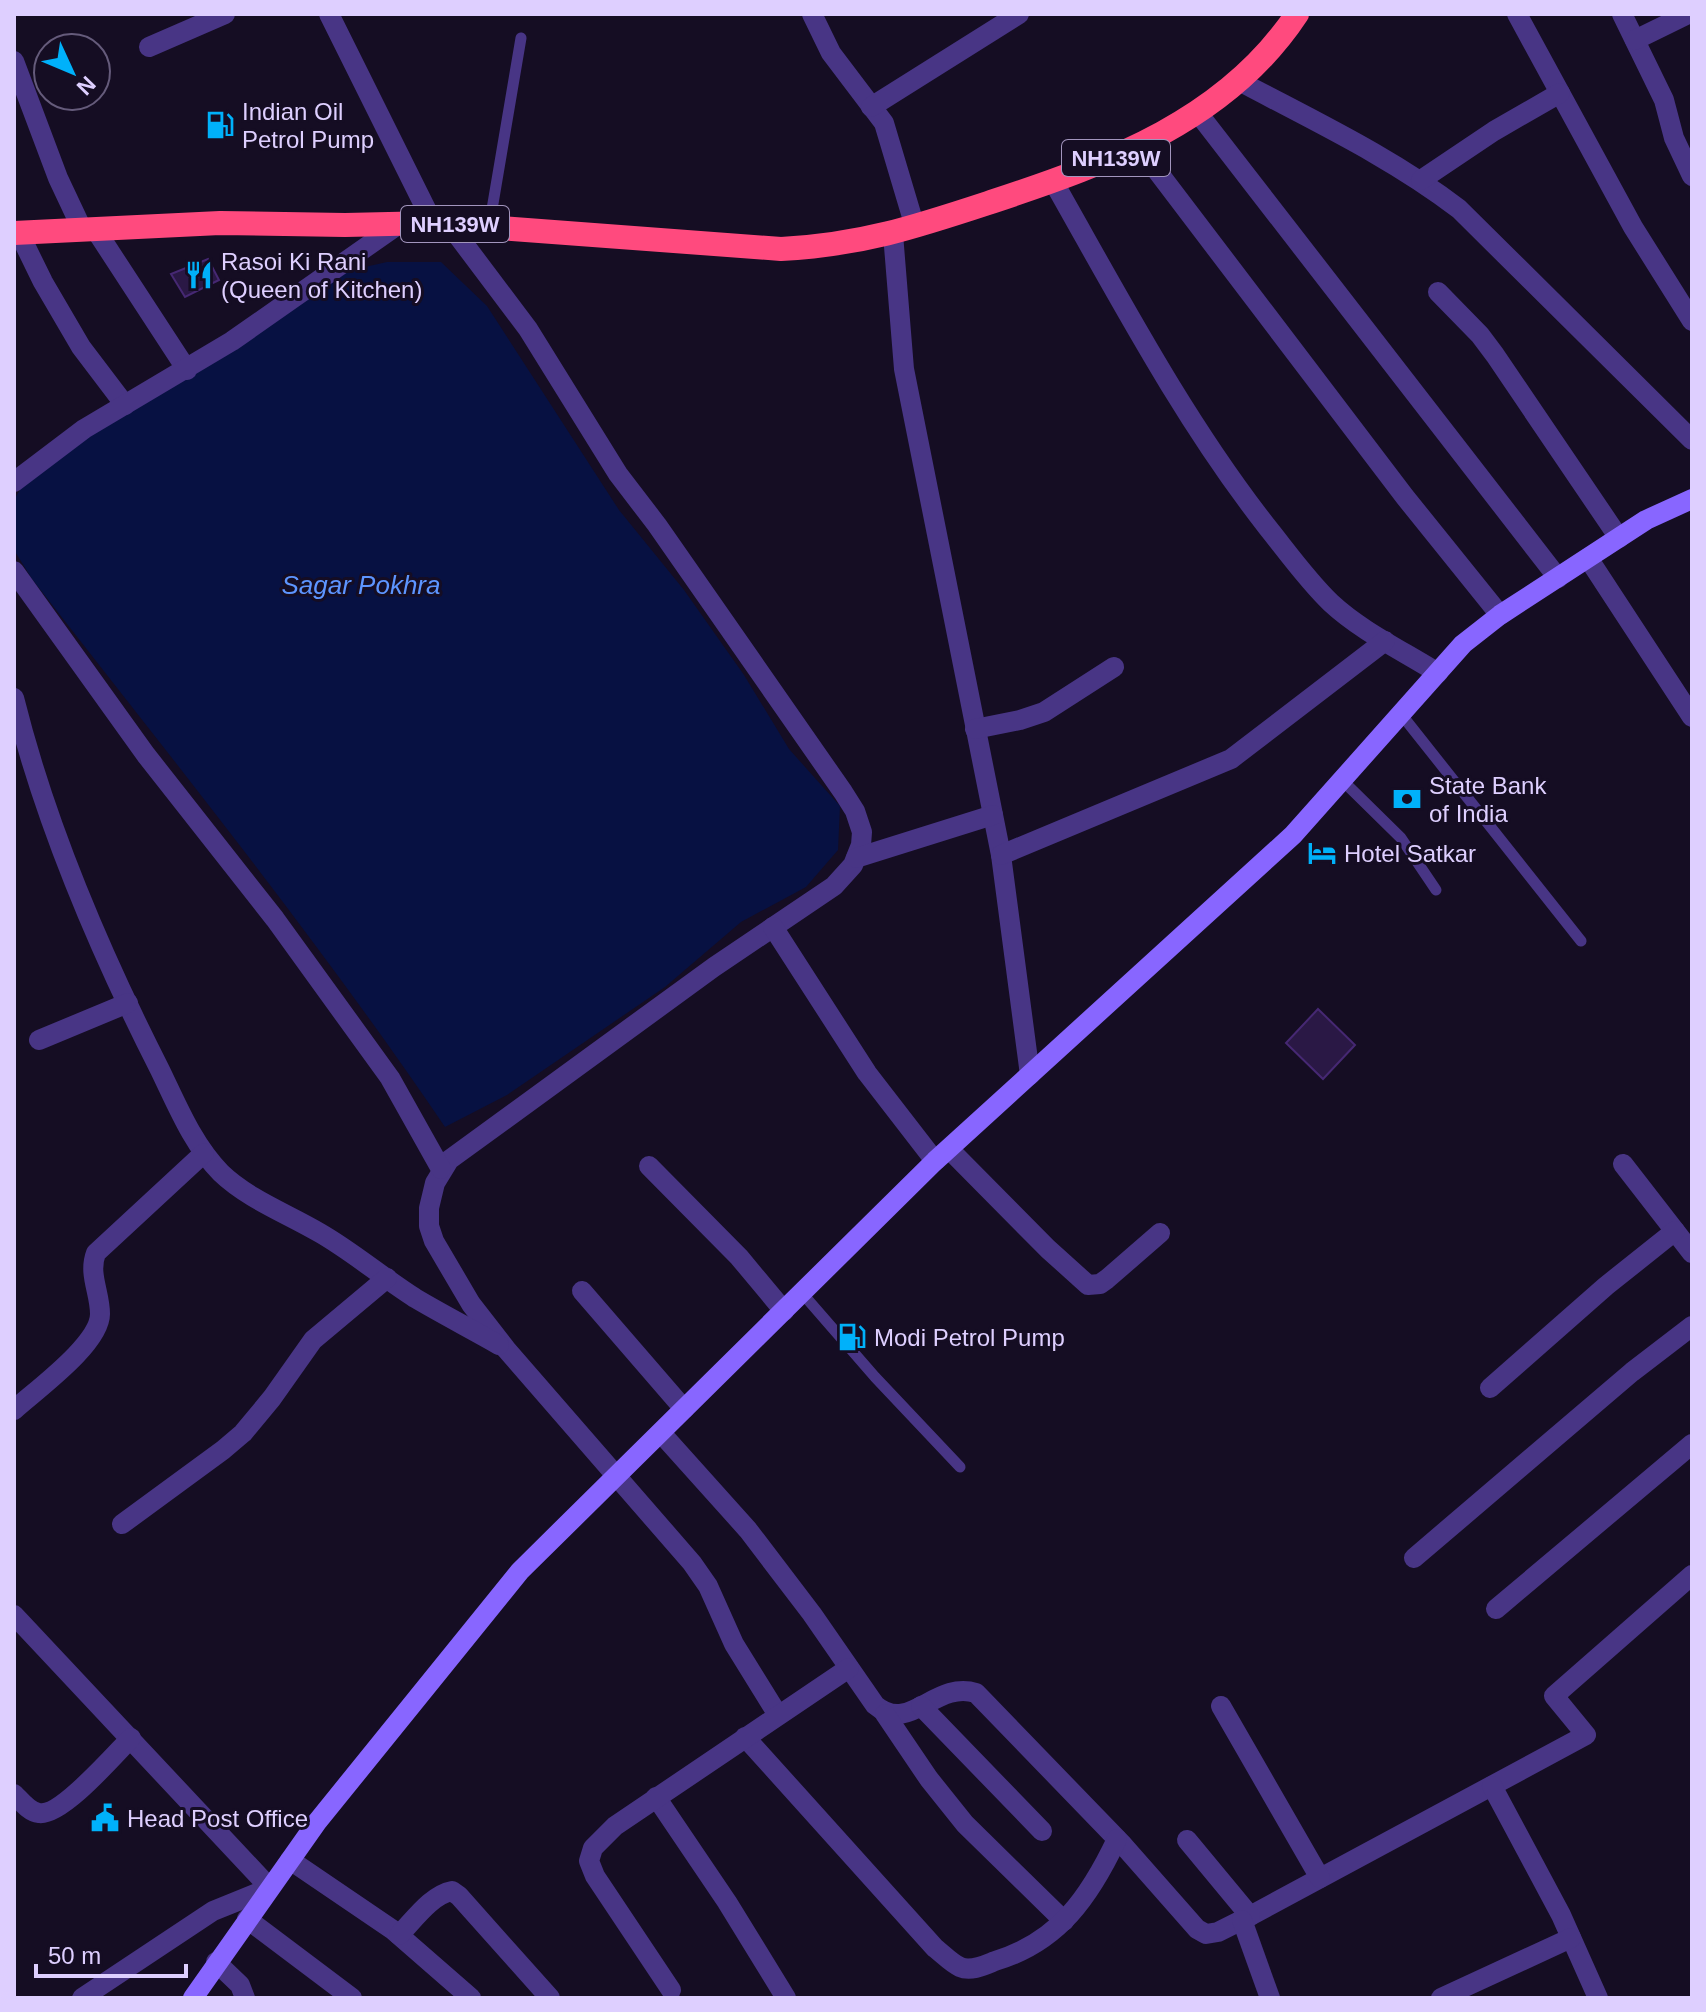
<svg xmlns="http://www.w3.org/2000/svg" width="1706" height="2012" viewBox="0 0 1706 2012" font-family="Arial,sans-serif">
<rect width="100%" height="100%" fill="#150d23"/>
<path fill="#071142" d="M387,262h54l46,44 132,204 65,80 60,85 45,74 51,57 -2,44 -32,37 -65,35 -76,65 -158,108 -62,32c-128,-189 -273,-368 -413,-548l-18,-29v-50l7,-12 60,-50 266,-167z"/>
<g fill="#2a1845" stroke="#462873" stroke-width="2">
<path d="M208,259l11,21 -34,17 -14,-23z"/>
<path d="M1318,1009l37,36 -32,34 -37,-36z"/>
</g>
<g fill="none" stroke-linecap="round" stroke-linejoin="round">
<g stroke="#483585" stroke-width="11">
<path d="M489,227l32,-189"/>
<path d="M1401,714l180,227"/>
<path d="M1342,780l59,58 35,52"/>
<path d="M802,1293l73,84 85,90"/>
</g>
<g stroke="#483585" stroke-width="20">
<path d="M329,14l104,209"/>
<path d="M812,14l19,39 53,70 31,104"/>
<path d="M1517,14l116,213 59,94"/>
<path d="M1622,14l42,86 10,38 18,38"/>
<path d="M1635,40l53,-26"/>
<path d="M149,47l76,-33"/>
<path d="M14,61l44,117 24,51"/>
<path d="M1239,81c75,40 152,76 220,128l233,231"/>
<path d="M871,107l148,-93"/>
<path d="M1198,113l360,465"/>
<path d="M1139,147l266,350 95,118"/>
<path d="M1421,180l73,-49 66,-38"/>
<path d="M1053,181c67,118 131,240 215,347 20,25 40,53 63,75 30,28 72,48 107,70"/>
<path d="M449,224l79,105 90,145 39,51 186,267 12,19 7,21 -1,13 -8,20 -19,21 -120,81 -265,193 -14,23 -6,25v18l5,15 37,63 35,45 186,214 16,23 26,58 44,71"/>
<path d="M95,229l92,141"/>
<path d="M19,233l24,49 38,65 44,58"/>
<path d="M893,234l11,135 97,486 29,220"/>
<path d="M1438,292l42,43 15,20 124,183"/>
<path d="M14,482l70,-53 148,-88 167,-117"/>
<path d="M1588,558l104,159"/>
<path d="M14,571l132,184 129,164 115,159 51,91"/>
<path d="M14,698c32,129 86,254 146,372 17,35 33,75 61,103 27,26 67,41 99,60 33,19 62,44 95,65 27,16 56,31 84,47"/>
<path d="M975,729l45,-9 24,-8 70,-45"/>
<path d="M1001,855l230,-96 154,-118"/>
<path d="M856,858l137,-43"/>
<path d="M773,927l94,146 68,88"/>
<path d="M39,1040l89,-37"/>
<path d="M949,1149l99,100 40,36 12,-1 7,-5 53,-46"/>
<path d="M1623,1164l69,89"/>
<path d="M649,1166l90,91 45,54"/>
<path d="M582,1291l102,118"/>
<path d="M1490,1388l116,-102 69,-55"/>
<path d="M14,1410c22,-20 86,-66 86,-96 0,-22 -12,-40 -4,-61l108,-100"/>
<path d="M661,1433l87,97 64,84 63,91c35,30 60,-25 101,-12l147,152 74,84 9,5 12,-2 32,-16 336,-181 -32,-39 138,-121"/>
<path d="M122,1524l101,-74 20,-17 29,-35 41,-58 74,-62"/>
<path d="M1414,1558l218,-186 60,-46"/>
<path d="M1496,1609l196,-165"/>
<path d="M14,1615l256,273 -57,23 -131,87"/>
<path d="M921,1706l121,125"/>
<path d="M1221,1706l99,172"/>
<path d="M885,1714l44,65 36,45 99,97"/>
<path d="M745,1737l190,211c8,6 16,15 25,19 11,5 25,-2 35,-6 64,-19 95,-65 122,-122"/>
<path d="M1492,1786l69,129 37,83"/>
<path d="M14,1794c7,7 15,18 25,19 22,4 76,-59 92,-75"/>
<path d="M656,1797l71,105 59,96"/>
<path d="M1187,1840l63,76"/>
<path d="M290,1860l103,70 78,68"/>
<path d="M247,1919l105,79"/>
<path d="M1242,1920l28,78"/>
<path d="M399,1935c15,-15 32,-40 53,-44l7,5 91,102"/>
<path d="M216,1962l24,23 5,13"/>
<path d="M671,1990l-76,-114 -6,-15 4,-13 22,-22 234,-158"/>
<path d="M1441,1998l130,-60"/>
</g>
<path stroke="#86f" stroke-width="20" d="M193,1998l124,-176 203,-251 415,-410 358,-326 170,-191 37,-29 146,-95 46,-21"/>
<path stroke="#ff4a7e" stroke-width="24" d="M14,233l206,-10 125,2 88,-2 348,26c81,-4 137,-23 213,-48 115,-38 233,-81 303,-187"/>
</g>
<defs>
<symbol id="fuel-bare" viewBox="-9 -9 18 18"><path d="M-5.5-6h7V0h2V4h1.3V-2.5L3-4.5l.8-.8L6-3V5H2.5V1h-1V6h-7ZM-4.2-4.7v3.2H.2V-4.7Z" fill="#00b1fa" stroke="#150d23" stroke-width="2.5" paint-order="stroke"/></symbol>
<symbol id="restaurant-bare" viewBox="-9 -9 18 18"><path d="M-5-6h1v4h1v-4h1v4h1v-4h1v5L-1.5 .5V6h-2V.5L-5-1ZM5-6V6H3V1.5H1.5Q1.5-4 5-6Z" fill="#00b1fa" stroke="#150d23" stroke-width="2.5" paint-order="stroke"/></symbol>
<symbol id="bank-bare" viewBox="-9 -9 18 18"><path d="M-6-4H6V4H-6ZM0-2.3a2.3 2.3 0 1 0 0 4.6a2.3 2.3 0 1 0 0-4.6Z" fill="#00b1fa" stroke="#150d23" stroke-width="2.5" paint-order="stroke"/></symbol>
<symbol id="hotel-bare" viewBox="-9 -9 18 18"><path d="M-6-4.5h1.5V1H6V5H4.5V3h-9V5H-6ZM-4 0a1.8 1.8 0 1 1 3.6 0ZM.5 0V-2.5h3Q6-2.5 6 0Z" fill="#00b1fa" stroke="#150d23" stroke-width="2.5" paint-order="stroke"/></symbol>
<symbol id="civic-bare" viewBox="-9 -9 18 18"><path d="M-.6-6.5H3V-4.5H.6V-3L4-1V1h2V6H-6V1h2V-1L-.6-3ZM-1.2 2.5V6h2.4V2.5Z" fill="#00b1fa" stroke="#150d23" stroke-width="2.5" paint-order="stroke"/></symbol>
</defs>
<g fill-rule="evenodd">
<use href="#fuel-bare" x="200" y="105" width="40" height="40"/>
<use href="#restaurant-bare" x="179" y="255" width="40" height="40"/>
<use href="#bank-bare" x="1387" y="779" width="40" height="40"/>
<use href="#hotel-bare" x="1302" y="833" width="40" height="40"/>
<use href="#fuel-bare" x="832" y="1317" width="40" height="40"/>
<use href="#civic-bare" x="85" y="1798" width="40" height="40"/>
</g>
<g text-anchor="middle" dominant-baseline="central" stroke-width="6" stroke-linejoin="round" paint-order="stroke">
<g fill="#150d23" stroke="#a295bd" stroke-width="2">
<rect x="1062" y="140" width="108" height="36" rx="6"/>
<rect x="401" y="206" width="108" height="36" rx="6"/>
</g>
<g font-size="22" font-weight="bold" fill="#decfff">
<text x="1116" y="158">NH139W</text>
<text x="455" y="224">NH139W</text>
</g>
<g font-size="24" fill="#decfff" stroke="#150d23" text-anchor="start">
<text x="242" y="111">Indian Oil<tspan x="242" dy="28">Petrol Pump</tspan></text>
<text x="221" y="261">Rasoi Ki Rani<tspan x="221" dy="28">(Queen of Kitchen)</tspan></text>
<text x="1429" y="785">State Bank<tspan x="1429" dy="28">of India</tspan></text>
<text x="1344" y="853">Hotel Satkar</text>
<text x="874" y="1337">Modi Petrol Pump</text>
<text x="127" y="1818">Head Post Office</text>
</g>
<g font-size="26" font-style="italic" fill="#5d95ff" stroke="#150d23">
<text x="361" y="585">Sagar Pokhra</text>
</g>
</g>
<rect width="1706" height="2012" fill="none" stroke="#decfff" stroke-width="32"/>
<g transform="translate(72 72) rotate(134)"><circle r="38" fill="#150d23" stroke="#655b7b" stroke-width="2"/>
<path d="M0-6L14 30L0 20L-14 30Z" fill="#00b1fa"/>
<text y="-12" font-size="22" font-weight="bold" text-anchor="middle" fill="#decfff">N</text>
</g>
<path d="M36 1964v12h150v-12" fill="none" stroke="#decfff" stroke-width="4"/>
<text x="48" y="1964" font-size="24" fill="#decfff" stroke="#150d23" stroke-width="6" paint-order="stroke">50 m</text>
</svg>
